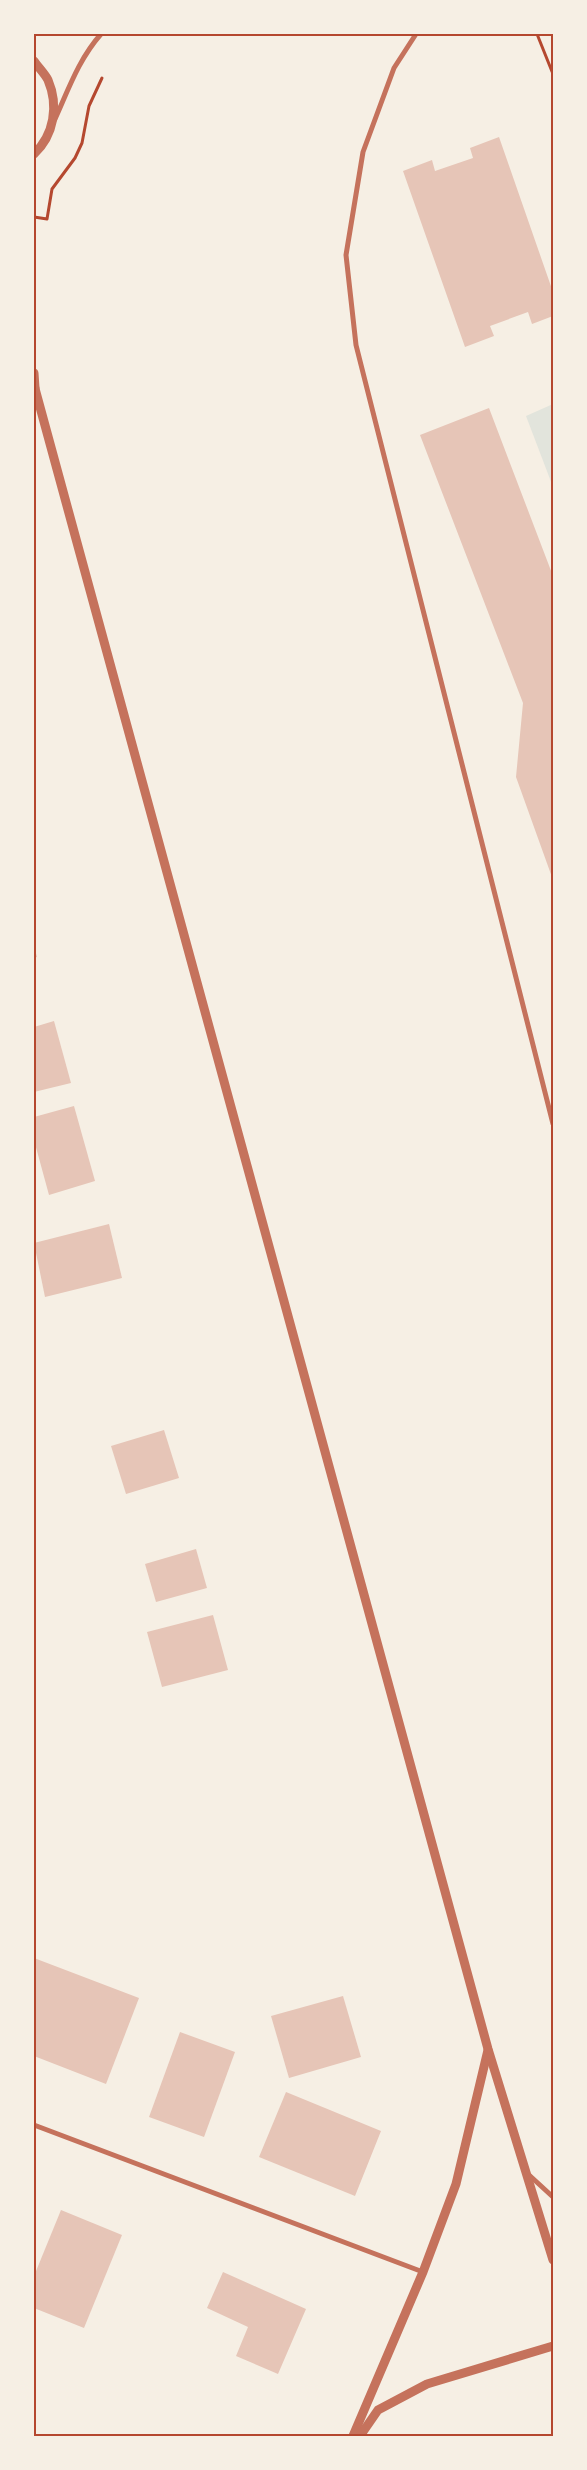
<svg xmlns="http://www.w3.org/2000/svg" width="587" height="2470" viewBox="0 0 587 2470" font-family="'Roboto Serif',serif">
<rect width="100%" height="100%" fill="#f6efe4"/>
<path fill="#e2e4dc" d="M553,404v83l-27,-71z"/>
<g fill="#e6c5b7">
<path d="M499,137l54,155v24l-21,8 -4,-12 -38,14 4,10 -29,11 -62,-176 29,-11 3,11 38,-13 -3,-10z"/>
<path d="M489,408l64,168v304l-37,-103 7,-74 -103,-268z"/>
<path d="M34,946l3,11 -3,1z"/>
<path d="M54,1021l17,62 -37,9v-65z"/>
<path d="M74,1106l21,75 -46,14 -15,-55v-23z"/>
<path d="M109,1224l13,54 -77,19 -11,-54z"/>
<path d="M164,1430l15,48 -53,16 -15,-48z"/>
<path d="M196,1549l11,39 -51,14 -11,-38z"/>
<path d="M213,1615l15,55 -66,17 -15,-55z"/>
<path d="M34,1958l105,40 -33,86 -72,-28z"/>
<path d="M343,1996l18,61 -72,21 -18,-62z"/>
<path d="M180,2032l55,20 -31,85 -55,-20z"/>
<path d="M286,2092l95,39 -26,65 -96,-39z"/>
<path d="M61,2210l61,25 -38,93 -50,-20v-32z"/>
<path d="M223,2272l83,37 -28,65 -42,-18 12,-29 -41,-19z"/>
</g>
<g fill="none" stroke-linecap="round" stroke-linejoin="round">
<g stroke="#b5482f" stroke-width="3">
<path d="M537,34l16,40"/>
<path d="M34,217l13,2 5,-30 23,-31 7,-15 7,-37 13,-28"/>
</g>
<g stroke="#c5725c" stroke-width="5">
<path d="M416,34l-22,34 -31,84 -17,103 10,90 197,779"/>
<path d="M55,119c14,-31 24,-60 46,-85"/>
<path d="M34,2125l389,147"/>
<path d="M529,2175l24,22"/>
</g>
<g stroke="#c5725c" stroke-width="9">
<path d="M34,61c4,6 11,13 14,19 11,26 6,55 -14,74"/>
<path d="M34,373l1,15"/>
<path d="M34,385l454,1664 65,211"/>
<path d="M353,2436l70,-164 33,-88 32,-134"/>
<path d="M360,2436l18,-26 49,-26 126,-38"/>
</g>
</g>
<rect width="587" height="2470" fill="none" stroke="#f6efe4" stroke-width="70"/>
<rect x="35" y="35" width="517" height="2400" fill="none" stroke="#b5482f" stroke-width="2"/>
</svg>
